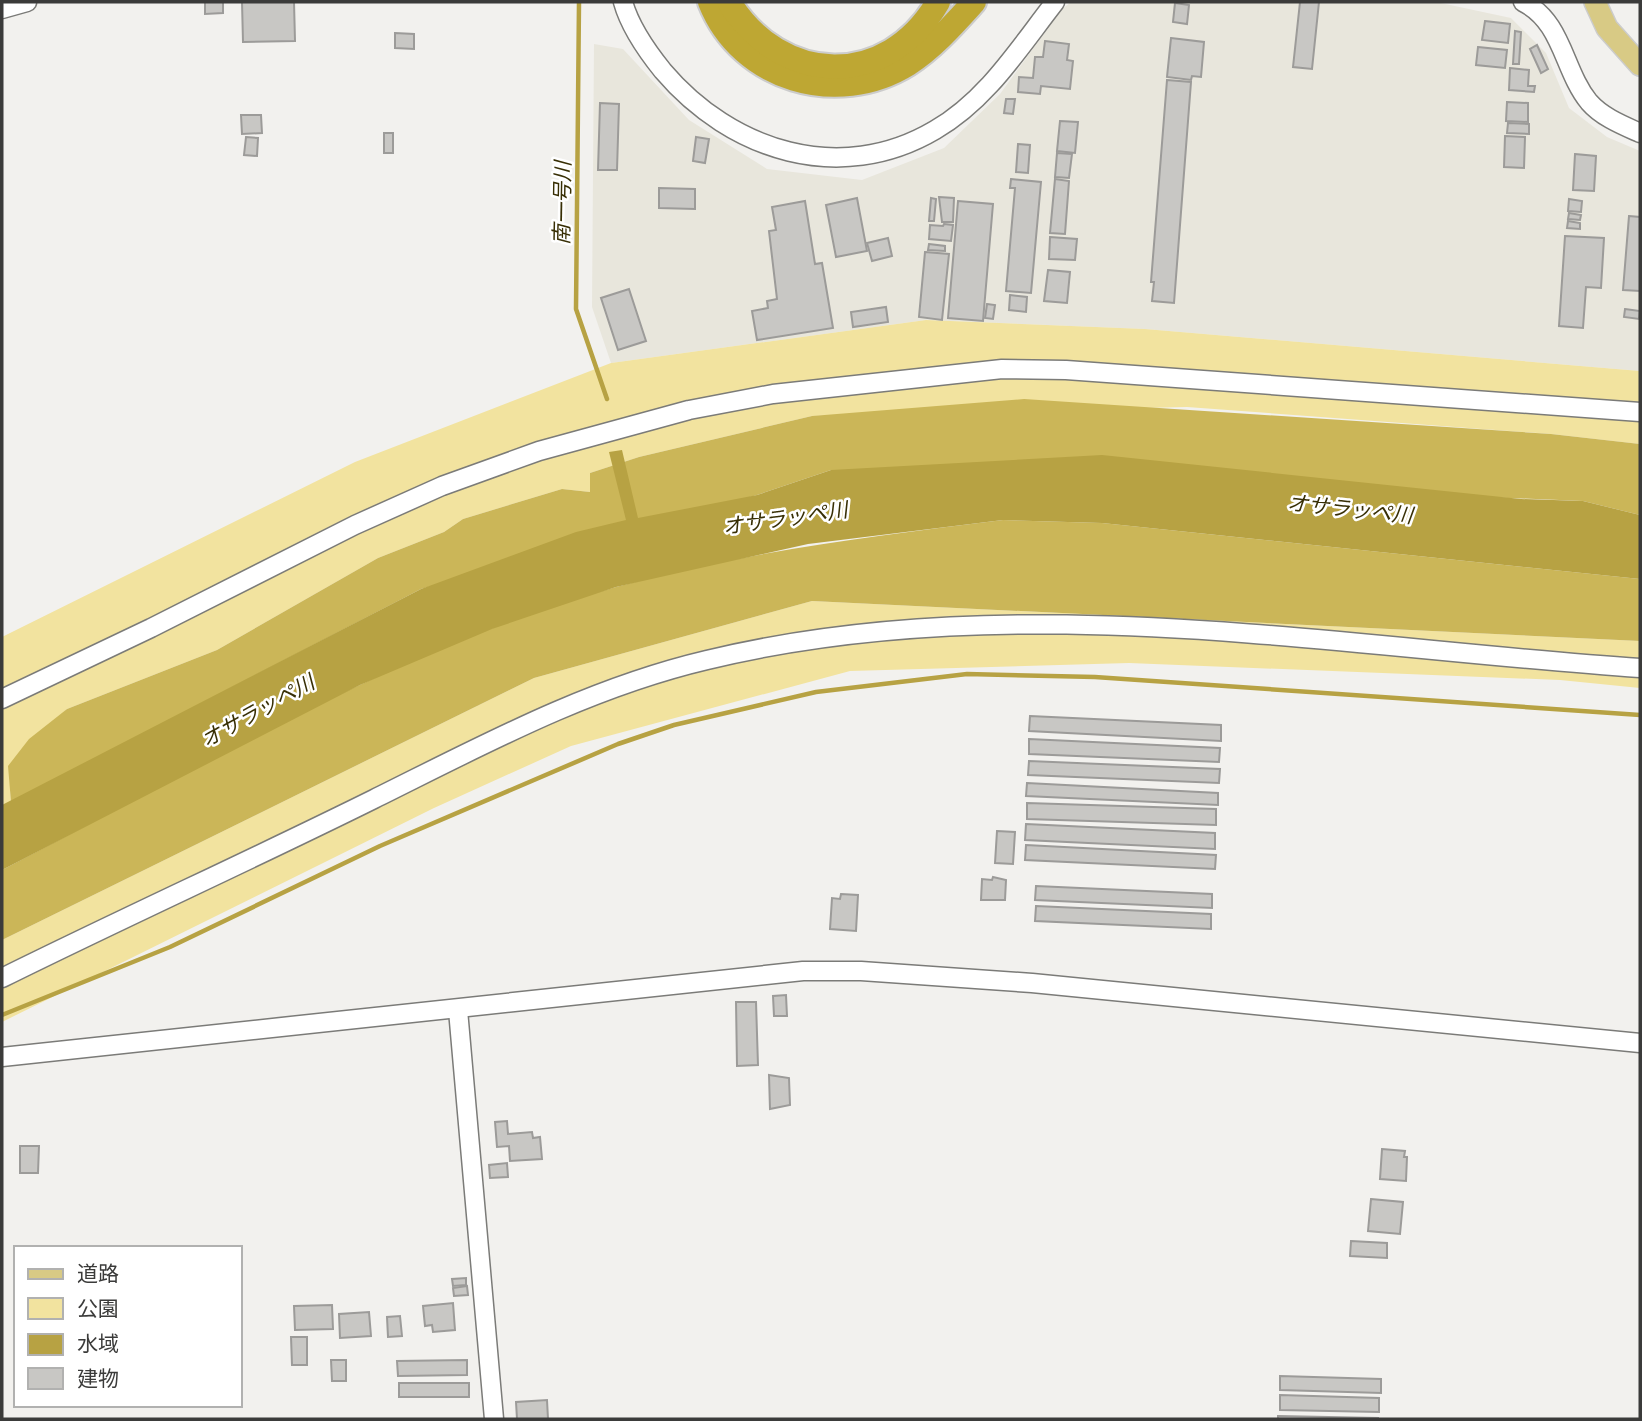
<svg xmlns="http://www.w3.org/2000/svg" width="1642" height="1421" viewBox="0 0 1642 1421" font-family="'Exo 2','Noto Sans JP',sans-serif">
<rect width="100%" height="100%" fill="#f2f1ee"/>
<path fill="#e8e6dc" d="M1071,2h365l75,16 35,35 23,55 38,29 33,14v220l-495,-42 -219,-9 -315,43 -19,-56 2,-263 29,5 66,71 78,49 95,11 82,-32 56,-54 61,-84z"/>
<g fill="#f2e39f">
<path d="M926,320l219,9 495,42v73l-89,-10 -364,-27 -375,9 -173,41 -49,16v19l-28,-3 -99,30 -19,13 -66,26 -161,92 -150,59 -58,57 2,36 -9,3v-168l353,-175 256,-99z"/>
<path d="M812,601l828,40v47l-80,-8 -431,-17 -279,8 -279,75 -137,62 -432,214v-82l532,-262z"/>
</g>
<g fill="#cbb658">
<path d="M1024,399l527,35 89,10v71l-57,-14 -752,-31 -74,25 -336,94 -410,213 -3,-36 21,-27 38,-30 150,-59 161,-92 66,-26 19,-13 99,-30 28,3v-19l49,-16 173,-41z"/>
<path d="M1003,520l99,3 538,56v62l-828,-40 -278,77 -532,262v-70c199,-103 397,-222 614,-283 127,-35 257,-51 387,-67z"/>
</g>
<path fill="#b7a243" d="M622,450l16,68 119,-23 74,-25 271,-15 419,44 62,2 57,14v64l-538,-56 -99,-3 -195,24 -192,43 -124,42 -132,56 -358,185v-65l419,-216 155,-57 50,-12 -17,-68z"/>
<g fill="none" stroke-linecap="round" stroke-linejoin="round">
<g stroke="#b7a243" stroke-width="4.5">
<path d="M579,2l-3,307 31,90"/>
<path d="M2,1015l168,-68 210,-101 238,-102 56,-19 142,-33 151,-18 128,3 545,38"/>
</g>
</g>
<g fill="#c8c7c4" stroke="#9c9b99" stroke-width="2">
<path d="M205,2h18v11l-18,1z"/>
<path d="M242,2h52l1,39 -52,1z"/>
<path d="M1300,2h19l-7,67 -19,-2z"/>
<path d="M1175,3l14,2 -2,19 -14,-2z"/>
<path d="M1485,21l25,3 -2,19 -26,-3z"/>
<path d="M1515,31l6,1 -2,32h-6z"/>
<path d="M395,33l19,1v15l-19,-1z"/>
<path d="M1171,38l33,4 -3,35 -9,-1 -1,4 -24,-3z"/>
<path d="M1045,41l24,3 -2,16 6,1 -3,28 -29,-3 -1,8 -22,-2 1,-15 14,1 2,-21h8z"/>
<path d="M1537,45l11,24 -7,4 -11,-24z"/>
<path d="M1478,47l29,3 -2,18 -29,-3z"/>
<path d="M1510,68l19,2 -1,16h7l-1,6 -25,-2z"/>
<path d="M1167,80l24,2 -17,221 -22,-2 2,-19h-3z"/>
<path d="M1006,99h9l-2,15 -9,-1z"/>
<path d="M1507,102l21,1v19l-22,-1z"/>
<path d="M600,103l19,1 -2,66h-19z"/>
<path d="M241,115h20l1,18 -20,1z"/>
<path d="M1060,121l18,1 -3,31 -18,-2z"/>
<path d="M1508,123l21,1v10l-22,-1z"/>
<rect x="384" y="133" width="9" height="20"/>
<path d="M1505,136l20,1 -1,31 -20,-1z"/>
<path d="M246,137l12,1 -1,18 -13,-1z"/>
<path d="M696,137l13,2 -4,24 -12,-2z"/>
<path d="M1018,144l12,1 -2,28 -12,-1z"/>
<path d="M1057,153l15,1 -3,24 -14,-1z"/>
<path d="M1575,154l21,2 -2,35 -21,-1z"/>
<path d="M1011,179l30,3 -10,111 -25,-2 9,-103h-5z"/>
<path d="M1055,179l14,2 -4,53 -15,-1z"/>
<path d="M659,188l36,1v20l-36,-1z"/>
<path d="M939,197l15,1 -1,24h-11z"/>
<path d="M857,198l10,53 -31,6 -10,-52z"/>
<path d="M931,198l5,1 -2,22h-5z"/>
<path d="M1569,199l13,2 -1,11 -13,-1z"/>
<path d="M805,201l10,63 7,-1 11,65 -76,12 -5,-29 16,-3 -1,-7 10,-2 -8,-68 7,-1 -4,-23z"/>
<path d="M958,201l35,3 -10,117 -35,-3z"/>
<path d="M1569,213l12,2 -1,5 -12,-1z"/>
<path d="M1629,216l11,1v74l-17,-1z"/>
<path d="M1568,221l12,2v6l-13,-1z"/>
<path d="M944,224l9,1 -2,16 -22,-2 1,-14 13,1z"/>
<path d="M1565,236l39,2 -3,50 -15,-1 -3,41 -24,-2z"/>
<path d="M1050,237l27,2 -2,21 -26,-1z"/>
<path d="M888,238l4,18 -20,5 -5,-18z"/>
<path d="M929,244l16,2v5l-17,-1z"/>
<path d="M925,252l24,2 -7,66 -23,-3z"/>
<path d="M1048,270l22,2 -3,31 -23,-2z"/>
<path d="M629,289l17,52 -28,9 -17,-52z"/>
<path d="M1010,295l17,2 -1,15 -17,-2z"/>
<path d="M987,304l8,1 -2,14 -8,-1z"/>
<path d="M886,307l2,15 -35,5 -2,-15z"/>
<path d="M1625,309l15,2 -1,8 -15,-2z"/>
<path d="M1030,716l191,9v16l-192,-10z"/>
<path d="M1029,739l191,9 -1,14 -190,-8z"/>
<path d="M1029,761l191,8 -1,14 -191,-8z"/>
<path d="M1027,783l191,10v12l-192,-9z"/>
<path d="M1027,803l189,6v16l-189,-6z"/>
<path d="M1026,824l189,9v16l-190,-9z"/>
<path d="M997,831l18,1 -2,32 -18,-1z"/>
<path d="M1026,845l190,10 -1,14 -190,-9z"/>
<path d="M993,877l13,3 -1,20h-24l1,-21 10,1z"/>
<path d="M1036,886l176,8v14l-177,-8z"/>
<path d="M841,894l17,1 -2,36 -26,-2 2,-31 8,1z"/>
<path d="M1036,906l175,8v15l-176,-8z"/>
<path d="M786,995l1,21h-13l-1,-20z"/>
<path d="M736,1002h20l2,63 -21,1z"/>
<path d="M769,1075l20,3 1,27 -20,4z"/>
<path d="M507,1121l1,13 24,-2 1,6 7,-1 2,22 -32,2 -1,-15 -12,1 -2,-25z"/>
<path d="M20,1146h19l-1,27h-18z"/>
<path d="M1382,1149l23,2 -1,6h3l-1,24 -26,-2z"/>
<path d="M507,1163l1,14 -18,1 -1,-13z"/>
<path d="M1371,1199l32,3 -3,32 -32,-3z"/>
<path d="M1351,1241l36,2v15l-37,-2z"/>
<path d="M466,1278v7l-13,1 -1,-7z"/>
<path d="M467,1286l1,9 -14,1 -1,-8z"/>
<path d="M453,1303l2,27 -22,2 -1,-7 -7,1 -2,-20z"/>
<path d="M332,1305l1,24 -38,1 -1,-24z"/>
<path d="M369,1312l2,24 -31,2 -1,-24z"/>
<path d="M400,1316l2,20 -14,1 -1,-20z"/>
<path d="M291,1337h16v28h-15z"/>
<path d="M331,1360h15v21h-14z"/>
<path d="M467,1360v15l-69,1 -1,-15z"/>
<path d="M1280,1376l101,3v14l-101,-3z"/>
<rect x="399" y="1383" width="70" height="14"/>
<path d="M1280,1395l99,3v14l-99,-2z"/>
<path d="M547,1400l1,19h-31l-1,-17z"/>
<path d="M1278,1416l100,2v1h-100z"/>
</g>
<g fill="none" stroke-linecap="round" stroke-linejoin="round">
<defs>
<g id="minor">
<path d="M623,2c7,25 23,48 40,69 68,80 177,115 272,59 52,-30 84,-82 120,-128"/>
<path d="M1523,2c40,20 40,68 66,100 13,15 33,23 51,31"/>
<path d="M2,9l25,-7"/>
<path d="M2,699l149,-71 204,-103 87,-39 97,-35 150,-41 84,-16 229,-25 64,1 574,42"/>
<path d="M2,978c123,-61 249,-118 372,-179 109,-54 214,-111 333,-139 305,-74 625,-13 933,8"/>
<path d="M458,1010l36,409"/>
<path d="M2,1057l801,-86h58l171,12 608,60"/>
</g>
<path id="major" d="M1595,2l12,26 33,37"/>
<g id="highway">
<path d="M710,2c31,78 127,106 198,62 25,-16 46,-40 66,-62"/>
<path d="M729,2c52,84 158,88 209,0"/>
</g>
</defs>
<use href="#minor" stroke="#7b7b78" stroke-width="21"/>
<use href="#major" stroke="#ccc" stroke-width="24"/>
<use href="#highway" stroke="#ccc" stroke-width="28"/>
<use href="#minor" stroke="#fff" stroke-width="18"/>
<use href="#major" stroke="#d8ca85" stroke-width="21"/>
<use href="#highway" stroke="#bea733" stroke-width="24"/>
</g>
<g text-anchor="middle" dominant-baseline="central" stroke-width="5" stroke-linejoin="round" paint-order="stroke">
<g font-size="21" font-style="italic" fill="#382f05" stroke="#fff">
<text transform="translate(561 203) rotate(-89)">南一号川</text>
<text transform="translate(1350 508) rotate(6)">オサラッペ川</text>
<text transform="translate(785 517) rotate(-8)">オサラッペ川</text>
<text transform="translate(257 710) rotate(-29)">オサラッペ川</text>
</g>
</g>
<rect width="1642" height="1421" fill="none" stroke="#3b3b3a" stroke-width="7"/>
<rect x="14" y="1246" width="228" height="161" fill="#ffffff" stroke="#b1b1b0" stroke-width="2"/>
<rect x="28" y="1269" width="35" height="10" fill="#d8ca85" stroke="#b1b1b0" stroke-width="2"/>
<text x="77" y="1281" font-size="21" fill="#3b3b3a">道路</text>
<rect x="28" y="1298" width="35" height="21" fill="#f2e39f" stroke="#b1b1b0" stroke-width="2"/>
<text x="77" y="1316" font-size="21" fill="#3b3b3a">公園</text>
<rect x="28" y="1334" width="35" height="21" fill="#b7a243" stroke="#b1b1b0" stroke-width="2"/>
<text x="77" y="1351" font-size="21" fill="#3b3b3a">水域</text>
<rect x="28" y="1368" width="35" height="21" fill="#c8c7c4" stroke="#b1b1b0" stroke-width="2"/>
<text x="77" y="1386" font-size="21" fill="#3b3b3a">建物</text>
</svg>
